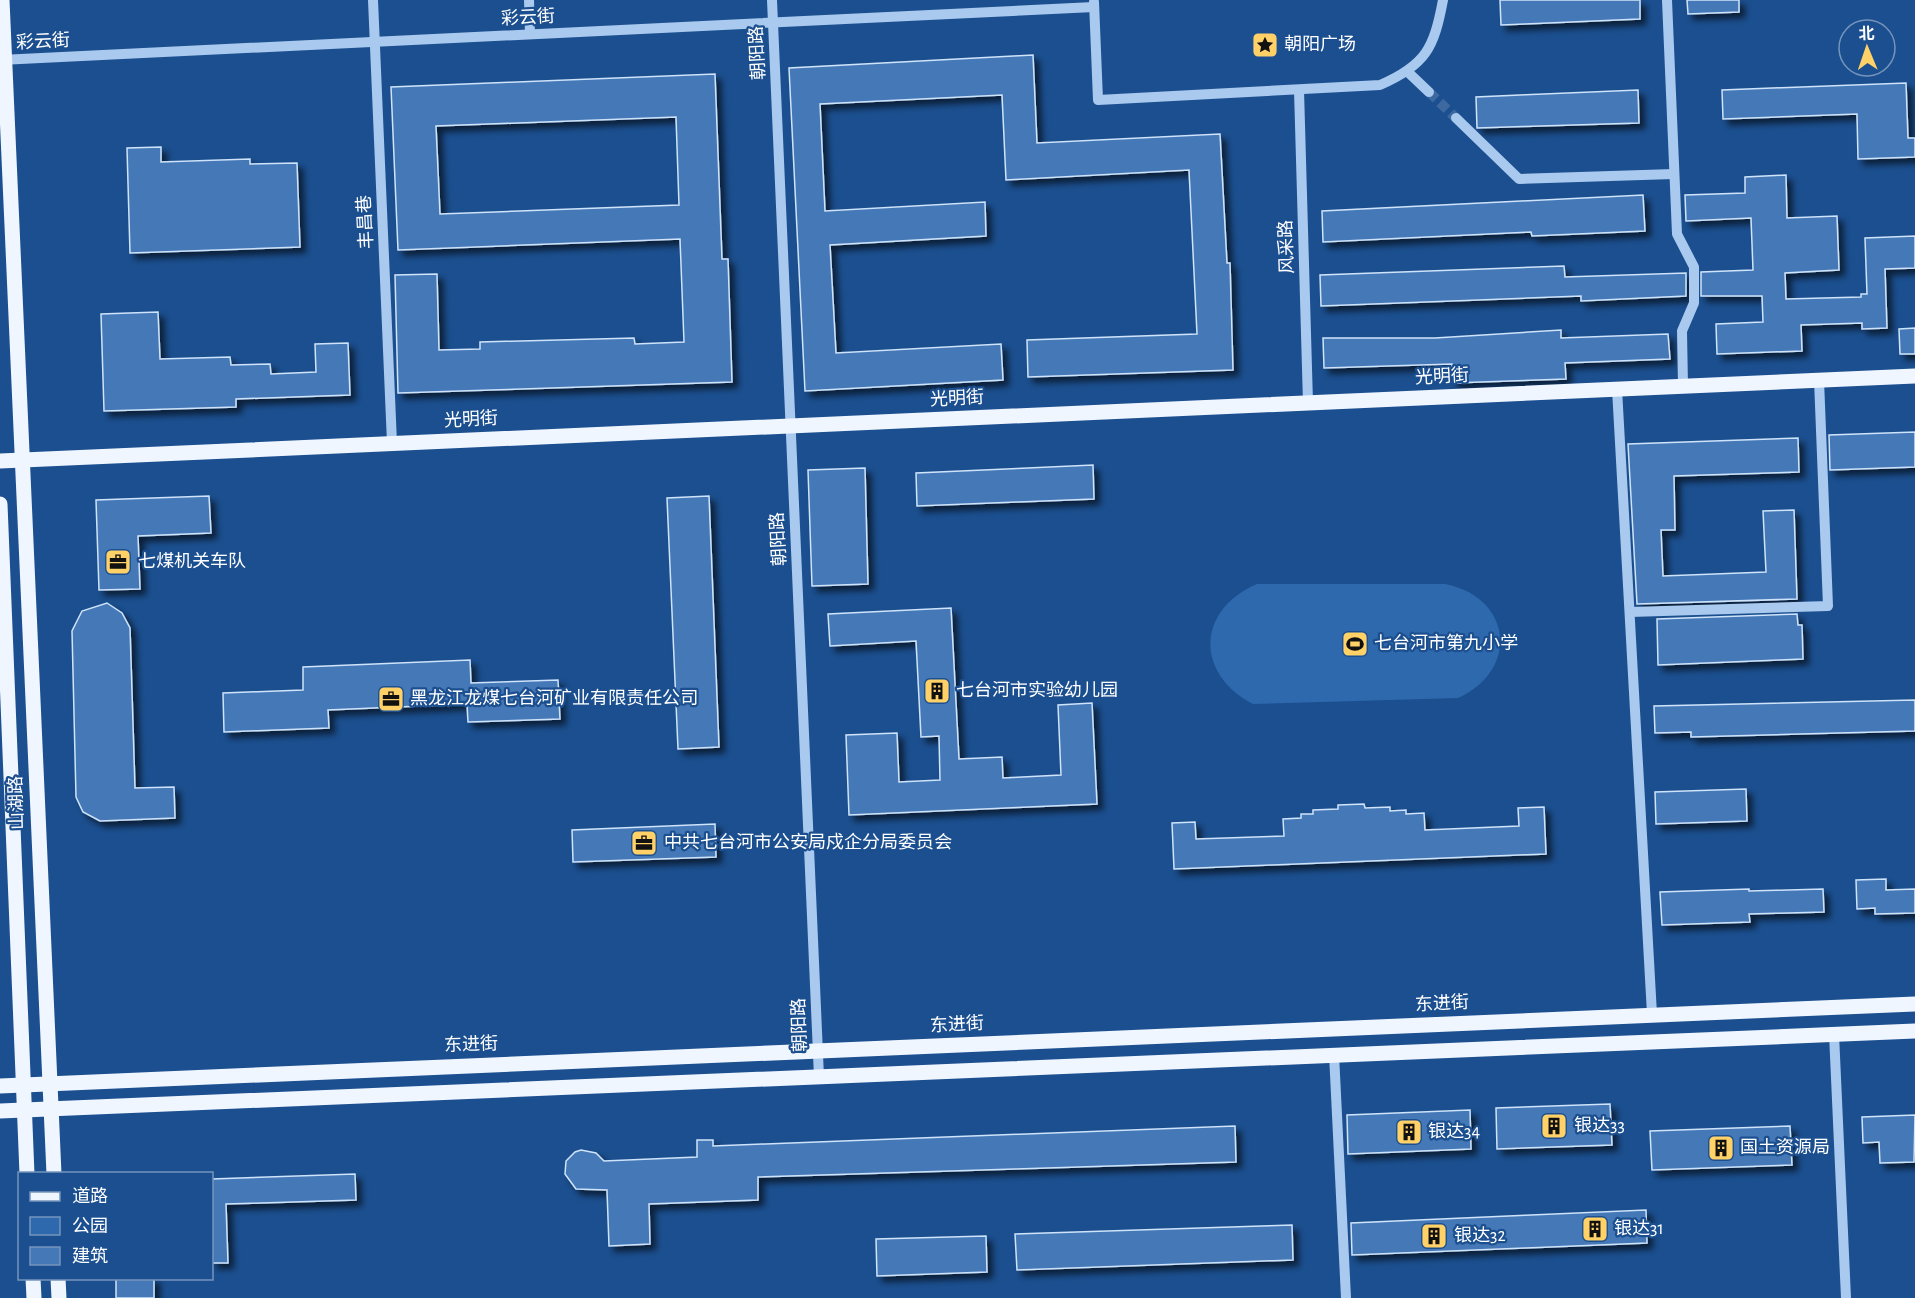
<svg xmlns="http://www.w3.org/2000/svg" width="1915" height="1298" viewBox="0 0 1915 1298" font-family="'Alegreya Sans','Noto Sans SC',sans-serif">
<defs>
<filter id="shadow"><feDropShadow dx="5.5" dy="5.5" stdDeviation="3" flood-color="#0009"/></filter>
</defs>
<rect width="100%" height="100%" fill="#1b4f8f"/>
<path fill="#2e69ad" d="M1257,584h188c67,13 75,86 13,114l-205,6c-58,-30 -57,-94 4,-120z"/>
<g fill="#4478b7" stroke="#cfe3fa" stroke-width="1.5" fill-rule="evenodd" filter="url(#shadow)">
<path d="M1500,0h140v19l-139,6z"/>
<path d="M1687,0h52v12l-51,2z"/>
<path d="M1033,55l4,88 183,-9 7,129h3l3,107 -205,7 -1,-37 170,-6 -8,-164 -183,10 -4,-85 -182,9 5,107 160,-9 1,34 -156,9 6,108 165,-9 2,36 -198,11 -16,-323z"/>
<path d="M715,74l7,185h6l4,123 -334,11 -3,-118 42,-1 2,76 41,-1v-7l154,-4 1,6 49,-2 -4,-103 -282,11 -7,-163zM676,117l3,88 -239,9 -4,-88z"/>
<path d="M1906,83l2,55h7v19l-57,2 -1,-45 -134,5 -1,-29z"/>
<path d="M1638,90l1,33 -162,5 -1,-31z"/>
<path d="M161,147v15l89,-3v5l47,-1 3,84 -170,6 -3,-105z"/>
<path d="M1786,175l1,43 50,-2 2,54 -54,3 1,26 75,-2v-3h6l-2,-56 50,-2v32l-30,1 2,59 -25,1v-6l-61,2 1,26 -85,3 -1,-30 47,-2 -1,-26h-61v-24l52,-2 -2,-52 -65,3 -1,-26 60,-2v-16z"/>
<path d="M1643,195l2,36 -113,5 -1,-4 -208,10 -1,-31z"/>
<path d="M1564,266l1,11 121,-4v23l-105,5v-5l-260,10 -1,-31z"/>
<path d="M158,312l2,47 70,-2 1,8 39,-1 1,10 45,-2 -1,-28 33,-1 2,52 -114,4v8l-132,4 -3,-97z"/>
<path d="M1915,328v26h-15l-1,-25z"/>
<path d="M1561,330v8l107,-4 2,25 -105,4 1,16 -113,4 -1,-19 -128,4 -1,-30h112z"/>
<path d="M1915,432v35l-85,3 -1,-35z"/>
<path d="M1798,438l1,34 -125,4 1,54h-14l2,46 103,-4 -3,-61 31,-1 3,89 -160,5 -9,-160z"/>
<path d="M1093,465l1,34 -177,7 -1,-33z"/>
<path d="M865,468l3,116 -56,2 -4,-116z"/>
<path d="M209,496l2,37 -73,3 2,53 -41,1 -3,-90z"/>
<path d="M709,496l10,251 -41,2 -11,-251z"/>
<path d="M107,603l15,10 8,15 5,160 39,-1 1,31 -75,3 -17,-9 -7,-15 -4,-166 10,-20z"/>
<path d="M951,608l8,151 43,-2 1,21 58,-3 -3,-70 34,-2 5,101 -248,11 -3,-80 51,-2 2,49 41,-2 -1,-44 -18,1 -5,-96 -86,5 -2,-32z"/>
<path d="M1797,614l1,11h4l1,34 -145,6 -1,-46z"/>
<path d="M470,660l1,23 87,-3 2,39 -92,3 -1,-18 -139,6 1,18 -105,4 -1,-39 80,-3v-23z"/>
<path d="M1915,700v31l-224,6v-5l-36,1 -1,-27z"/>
<path d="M1746,789l1,32 -91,3 -1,-32z"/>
<path d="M1364,804l1,4 25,-1v4l16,-1v4l18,-1 1,17 94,-4 -1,-18 26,-1 2,47 -372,15 -2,-46 23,-1 1,17 88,-3 -1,-17 18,-1v-4h12v-4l25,-1v-4z"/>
<path d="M715,824l1,33 -143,5 -1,-32z"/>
<path d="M1886,879v11l29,-1v24l-40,1v-6l-18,1 -1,-29z"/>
<path d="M1749,889v2l74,-2 1,23 -75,2 1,8 -88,3 -2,-33z"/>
<path d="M1610,1104l2,41 -115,4 -1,-41z"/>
<path d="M1470,1110l1,39 -123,5 -1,-39z"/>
<path d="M1915,1115l-1,47 -34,1 -1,-21 -16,1 -1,-26z"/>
<path d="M1235,1126l1,36 -478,15v23l-109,4 1,40 -41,2 -2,-56 -31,-1 -11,-15 1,-13 9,-9 6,-2 15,3 8,8 93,-4v-17h16v6z"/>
<path d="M1790,1126l2,39 -140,5 -2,-39z"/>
<path d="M355,1174l1,26 -130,4 2,59h-16v-84z"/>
<path d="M1646,1210l1,33 -295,12 -1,-32z"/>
<path d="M1292,1225l1,35 -276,10 -2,-36z"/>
<path d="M986,1236l1,36 -110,4 -1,-37z"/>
<rect x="116" y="1278" width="38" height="20"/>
</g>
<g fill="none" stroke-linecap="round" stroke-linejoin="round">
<path stroke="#3d69a0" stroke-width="10" stroke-dasharray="10 5" stroke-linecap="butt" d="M1429,92l27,26"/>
<g stroke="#a9c9ee" stroke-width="10">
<path d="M373,0l19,443"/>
<path d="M529,0l1,34"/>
<path d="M772,0l47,1077"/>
<path d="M1667,0l10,234 17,33v36l-12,28 1,55"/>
<path d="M1094,2l4,98 282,-15c46,-20 54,-37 63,-85"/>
<path d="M0,60l1094,-53"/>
<path d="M1409,73l20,19"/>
<path d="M1299,90l9,313"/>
<path d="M1456,118l63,61 155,-5"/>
<path d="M1617,389l35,625"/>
<path d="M1630,612l198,-6 -9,-226"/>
<path d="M1834,1034l12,264"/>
<path d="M1334,1054l12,244"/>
</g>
<g stroke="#f0f6ff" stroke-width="15">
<path d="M2,0l52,1174"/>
<path d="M0,461l1915,-85"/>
<path d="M0,504l27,670"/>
<path d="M0,1086l1915,-82"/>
<path d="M0,1111l1915,-80"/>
<path d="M33,1278l1,20"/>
<path d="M58,1278l1,20"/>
</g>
</g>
<defs>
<symbol id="sight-square" viewBox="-11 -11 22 22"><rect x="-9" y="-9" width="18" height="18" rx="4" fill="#ffd166" stroke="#1b4f8f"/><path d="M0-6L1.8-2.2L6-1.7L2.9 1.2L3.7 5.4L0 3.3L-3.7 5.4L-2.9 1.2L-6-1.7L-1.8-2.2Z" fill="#111"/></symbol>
<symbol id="office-square" viewBox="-11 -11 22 22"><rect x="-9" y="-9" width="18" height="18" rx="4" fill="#ffd166" stroke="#1b4f8f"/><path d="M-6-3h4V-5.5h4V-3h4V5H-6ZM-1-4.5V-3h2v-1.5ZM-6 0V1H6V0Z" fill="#111"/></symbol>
<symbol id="stadium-square" viewBox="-11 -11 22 22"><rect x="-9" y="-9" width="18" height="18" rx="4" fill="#ffd166" stroke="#1b4f8f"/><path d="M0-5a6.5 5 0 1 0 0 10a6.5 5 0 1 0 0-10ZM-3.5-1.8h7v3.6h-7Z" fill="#111"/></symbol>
<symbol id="building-square" viewBox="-11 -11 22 22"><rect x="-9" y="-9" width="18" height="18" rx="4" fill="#ffd166" stroke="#1b4f8f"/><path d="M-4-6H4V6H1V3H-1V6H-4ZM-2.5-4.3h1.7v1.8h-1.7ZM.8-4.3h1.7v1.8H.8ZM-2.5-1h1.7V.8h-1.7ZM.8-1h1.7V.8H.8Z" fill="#111"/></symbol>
</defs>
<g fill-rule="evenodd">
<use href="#sight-square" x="1250" y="30" width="30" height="30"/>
<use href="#office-square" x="103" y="547" width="30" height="30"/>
<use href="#stadium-square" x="1340" y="629" width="30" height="30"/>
<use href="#building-square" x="922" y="676" width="30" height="30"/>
<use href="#office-square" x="376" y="684" width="30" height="30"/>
<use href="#office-square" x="629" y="828" width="30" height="30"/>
<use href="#building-square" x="1539" y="1111" width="30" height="30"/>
<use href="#building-square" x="1394" y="1117" width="30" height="30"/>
<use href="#building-square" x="1706" y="1133" width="30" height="30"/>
<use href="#building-square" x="1580" y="1214" width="30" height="30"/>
<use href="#building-square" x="1419" y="1221" width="30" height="30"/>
</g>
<g text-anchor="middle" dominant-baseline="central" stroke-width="4.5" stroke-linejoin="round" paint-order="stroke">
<g font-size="18" fill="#fff" stroke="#1b4f8f">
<text transform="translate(528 18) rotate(-3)">彩云街</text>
<text transform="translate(43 42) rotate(-3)">彩云街</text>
<text transform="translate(758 53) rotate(-93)">朝阳路</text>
<text transform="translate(366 222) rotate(-93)">丰昌巷</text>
<text transform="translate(1287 247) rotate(-92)">风采路</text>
<text transform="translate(1442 377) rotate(-3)">光明街</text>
<text transform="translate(957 399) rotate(-3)">光明街</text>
<text transform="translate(471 420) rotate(-3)">光明街</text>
<text transform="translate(779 539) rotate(-93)">朝阳路</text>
<text transform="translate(17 803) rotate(-92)">山湖路</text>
<text transform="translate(1442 1004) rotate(-3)">东进街</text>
<text transform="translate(800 1025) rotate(-92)">朝阳路</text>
<text transform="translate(957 1025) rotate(-3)">东进街</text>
<text transform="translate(471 1045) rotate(-2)">东进街</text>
</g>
<g font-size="18" fill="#fff" stroke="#1b4f8f" text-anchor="start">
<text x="1284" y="45">朝阳广场</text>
<text x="138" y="562">七煤机关车队</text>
<text x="1374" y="644">七台河市第九小学</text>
<text x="956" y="691">七台河市实验幼儿园</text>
<text x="410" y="699">黑龙江龙煤七台河矿业有限责任公司</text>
<text x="664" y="843">中共七台河市公安局戍企分局委员会</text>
<text x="1574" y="1126">银达33</text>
<text x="1428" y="1132">银达34</text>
<text x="1740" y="1148">国土资源局</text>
<text x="1614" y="1229">银达31</text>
<text x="1454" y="1236">银达32</text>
</g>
</g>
<rect x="18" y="1172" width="195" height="108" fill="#1b4f8f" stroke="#7695bc" stroke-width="1.5"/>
<rect x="30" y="1192" width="30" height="9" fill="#f0f6ff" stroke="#7695bc" stroke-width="1.5"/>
<text x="72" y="1202" font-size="18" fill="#ffffff">道路</text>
<rect x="30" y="1217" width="30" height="18" fill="#2e69ad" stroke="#7695bc" stroke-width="1.5"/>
<text x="72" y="1232" font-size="18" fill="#ffffff">公园</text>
<rect x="30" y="1247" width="30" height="18" fill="#4478b7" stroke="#7695bc" stroke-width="1.5"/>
<text x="72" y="1262" font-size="18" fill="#ffffff">建筑</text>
<g transform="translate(1867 48) rotate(358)"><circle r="28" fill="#1b4f8f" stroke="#7695bc" stroke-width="1.5"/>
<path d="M0-4.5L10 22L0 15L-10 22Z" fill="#ffd166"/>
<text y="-9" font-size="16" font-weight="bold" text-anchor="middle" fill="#ffffff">北</text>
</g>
</svg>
